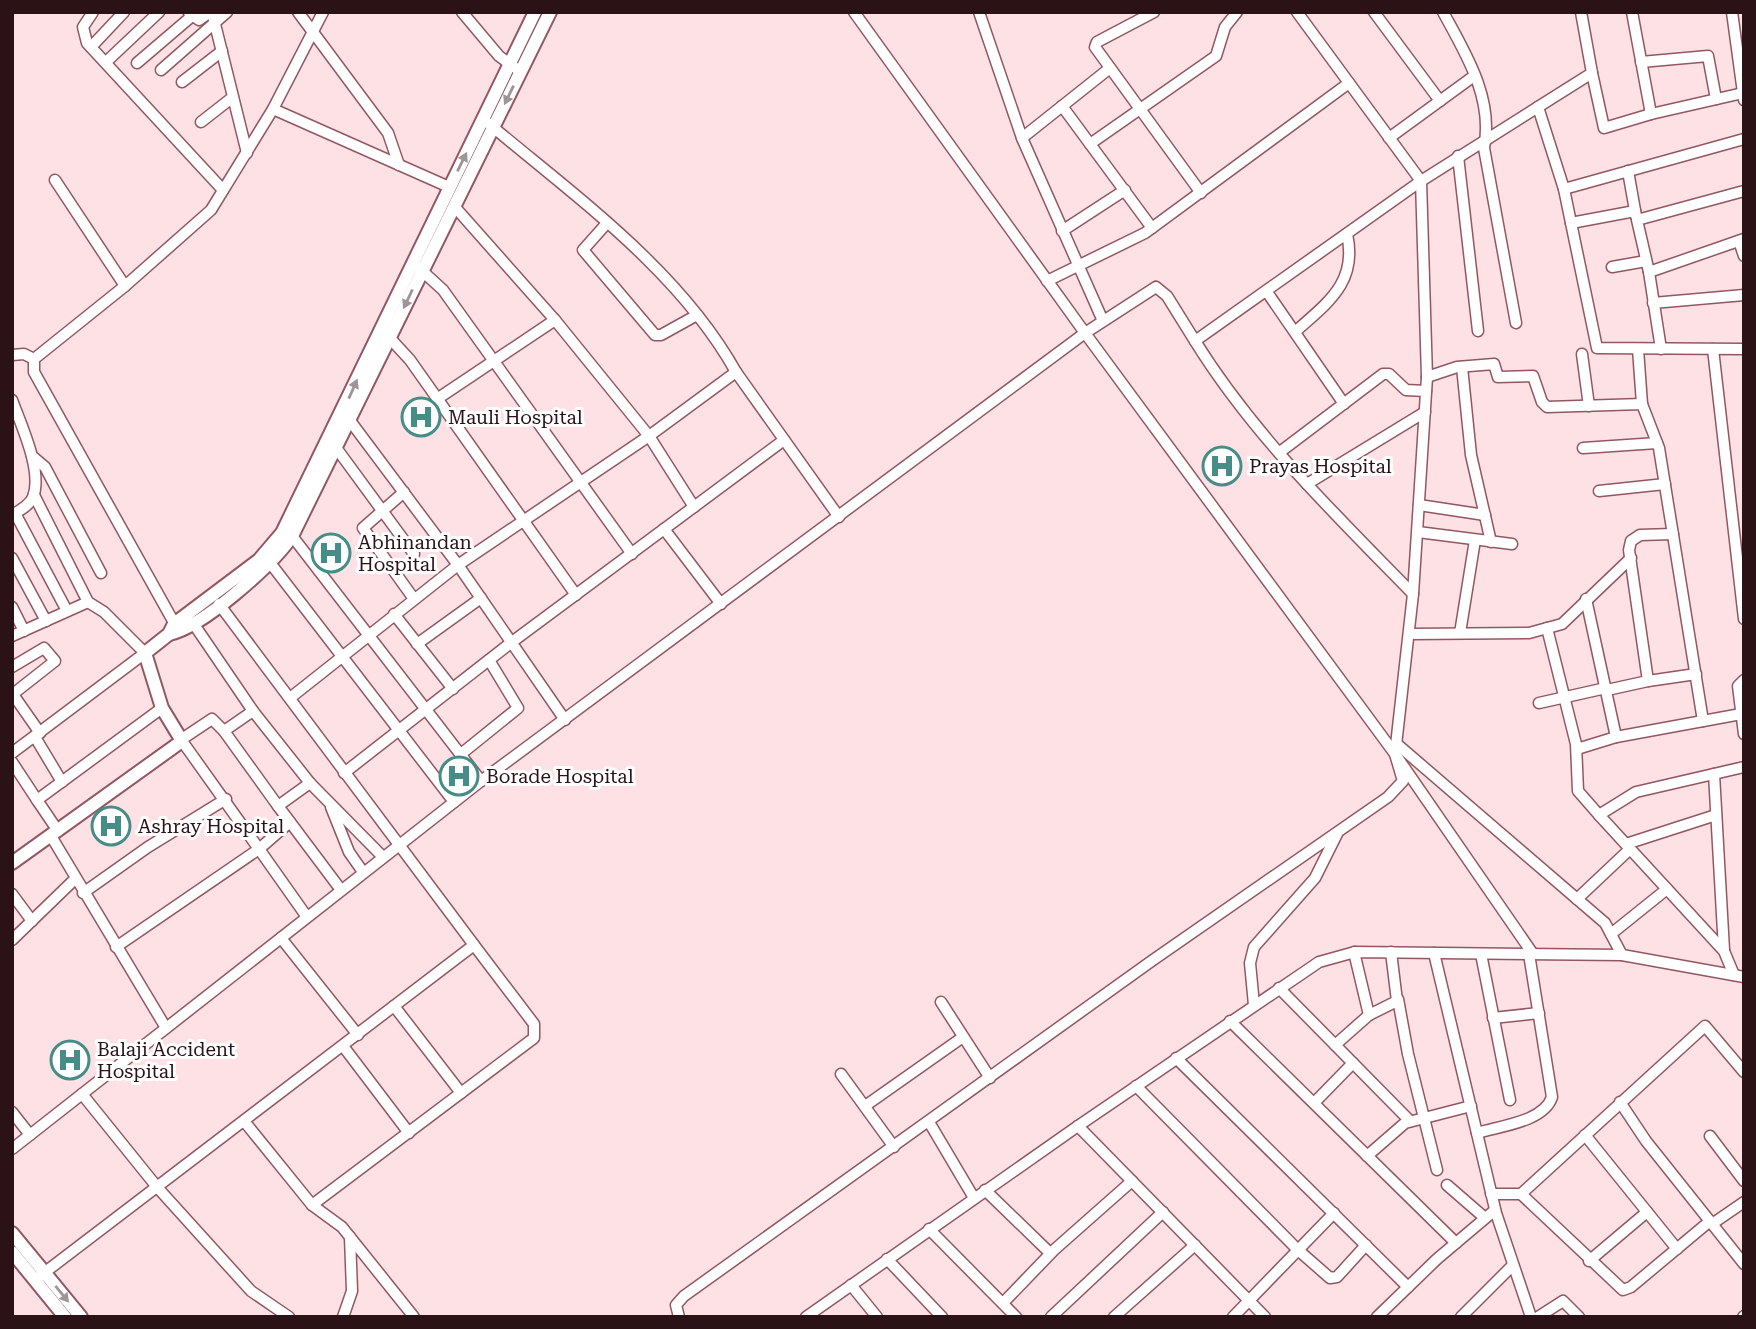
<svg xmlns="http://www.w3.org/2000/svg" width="1756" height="1329" viewBox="0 0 1756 1329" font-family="'Roboto Serif',serif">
<rect width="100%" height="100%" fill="#fde1e5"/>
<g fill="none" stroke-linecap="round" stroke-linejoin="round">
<defs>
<g id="minor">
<path d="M93,12l-10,15 4,16 136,147"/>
<path d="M212,12l35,141"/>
<path d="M298,12l90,121 11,32"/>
<path d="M462,12l37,44 22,16"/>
<path d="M979,12l43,126 81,183"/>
<path d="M1154,12l-57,30 -2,5 106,146"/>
<path d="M1297,12l124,169 -226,160 -28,-45 -11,-9 -71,46 310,421 138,200"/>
<path d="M1374,12l66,89"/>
<path d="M1443,12c23,42 51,87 41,136l32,175"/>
<path d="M1632,12l19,102 92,-21"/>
<path d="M1732,12l12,88"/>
<path d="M189,13l10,7 11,-8"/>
<path d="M91,47l33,-35"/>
<path d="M106,62l53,-50"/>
<path d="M1641,62l67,-6 8,43"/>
<path d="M137,63l55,-47"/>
<path d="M161,70l66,-58"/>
<path d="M1592,73l12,55 47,-14"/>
<path d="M182,82l40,-31"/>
<path d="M1062,106l90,122"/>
<path d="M1538,107l54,-34 -11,-61"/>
<path d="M273,109l176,78"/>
<path d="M201,122l32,-25"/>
<path d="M488,123c88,74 191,147 248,249"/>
<path d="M1022,138l88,-70"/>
<path d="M1389,138l85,-62"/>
<path d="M1090,144l126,-88 9,-29 12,-15"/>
<path d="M1458,156l20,175"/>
<path d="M1628,171l8,45"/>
<path d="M55,180l70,106"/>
<path d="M1564,189l180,-50"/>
<path d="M454,206l101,114 94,116 45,71"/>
<path d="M607,223l-24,27 72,85h6l36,-20"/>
<path d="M1571,223l64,-12"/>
<path d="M1062,231l63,-41"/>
<path d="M1739,241l5,15"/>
<path d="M1612,267l34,-6"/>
<path d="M419,268l24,22 189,264"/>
<path d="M1649,272l-12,-52 107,-29"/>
<path d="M1047,281l98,-48 204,-150"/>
<path d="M1267,292l77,112"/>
<path d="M1653,303l91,-8"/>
<path d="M1295,332c32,-29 63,-49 52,-98"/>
<path d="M387,335l23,25 166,235"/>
<path d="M1195,341c59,95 140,173 218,253"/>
<path d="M1638,349l4,55"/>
<path d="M1661,349l-12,-77 95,-33"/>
<path d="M1713,349l31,270"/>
<path d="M1582,354l7,52"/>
<path d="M12,355l12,-1 10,5"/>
<path d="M1462,367l9,88 20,87"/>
<path d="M1427,377l30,-10 37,-3 4,13 35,-1 9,26 5,5 95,-3 17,44 44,273"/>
<path d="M437,399l118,-79"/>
<path d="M12,400c9,25 31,71 21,97 -3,8 -14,14 -21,18"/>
<path d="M345,414l113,151 107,155"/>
<path d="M1583,448l74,-5"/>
<path d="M337,449l77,105"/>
<path d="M1280,452l103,-78h6l17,16 20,1"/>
<path d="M32,456l13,11 56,106"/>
<path d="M1307,484l118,-72"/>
<path d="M1599,491l66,-7"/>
<path d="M404,492l-41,36 51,71"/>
<path d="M1419,505l66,10"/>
<path d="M15,513l52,98"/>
<path d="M664,529l57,75"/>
<path d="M289,532l192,249"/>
<path d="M1418,532l94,12"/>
<path d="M12,558l34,63"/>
<path d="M271,564l183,238"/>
<path d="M1586,599l30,138 125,-23"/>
<path d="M12,607l12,24"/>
<path d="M394,614l59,75"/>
<path d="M193,623l60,88 57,72 73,74"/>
<path d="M177,628l-143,-256v-13l91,-73 86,-76 62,-101 50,-97"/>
<path d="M1547,628l29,116 2,47 21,24"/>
<path d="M1460,633l15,-93"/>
<path d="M1410,634l119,-1 33,-9 69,-66"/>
<path d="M12,636l76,-34"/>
<path d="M417,644l64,-46"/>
<path d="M12,667l32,-19 11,13 -42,33"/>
<path d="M1744,680l-6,6 6,48"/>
<path d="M1648,681l48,-7"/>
<path d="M1607,690l41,-9 -19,-131 2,-9 9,-6 33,-1"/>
<path d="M12,693l28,40"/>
<path d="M290,698l168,-133 191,-129 87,-64 103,145"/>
<path d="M1539,703l67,-15"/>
<path d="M224,731l54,75 32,-23"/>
<path d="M35,737l27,45"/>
<path d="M182,739l30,-20 12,12 29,-20"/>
<path d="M1398,745l207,178 17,32"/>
<path d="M1577,749l39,-12"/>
<path d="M12,753l133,-100 -41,-41 -16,-10 -54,-107"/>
<path d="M461,754l57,-46 -29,-48"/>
<path d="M12,762l25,38"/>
<path d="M344,773l168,-131 272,-202"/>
<path d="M1714,774l10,176"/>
<path d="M278,806l63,84"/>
<path d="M331,807l18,45 14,20"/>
<path d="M290,822l-31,27 48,68"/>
<path d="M58,831l-21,-31 125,-92"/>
<path d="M51,836l115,192"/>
<path d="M1626,844l90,-29"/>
<path d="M83,893l65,-46 78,-48"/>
<path d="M12,894l20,27"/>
<path d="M1577,899l53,-50"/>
<path d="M1611,934l56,-45"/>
<path d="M281,938l77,97"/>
<path d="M12,940l63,-61"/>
<path d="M116,947l143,-98 -77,-108"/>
<path d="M1354,952l15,63"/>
<path d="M1434,953l62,260 35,104"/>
<path d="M1481,954l29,146"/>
<path d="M1734,975l-10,-24 -125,-136 37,-23 108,-25"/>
<path d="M1279,988l131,133"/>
<path d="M1398,999l10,55 29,116"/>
<path d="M941,1002l49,76"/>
<path d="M1254,1005l-4,-42 4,-16 61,-69 22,-44"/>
<path d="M394,1006l67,87"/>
<path d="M1493,1018l46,-5"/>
<path d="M1230,1021l226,222"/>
<path d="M1335,1045l34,-30 28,-14 -6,-49"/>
<path d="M343,1046l66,87"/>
<path d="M1176,1058l232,229"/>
<path d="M841,1074l53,73"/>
<path d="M1136,1086l162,164 32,28 7,-1 29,-32"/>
<path d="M82,1094l75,93 94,104 38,26"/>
<path d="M1620,1102l26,39 98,123"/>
<path d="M1314,1103l39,-40"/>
<path d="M865,1106l98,-69"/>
<path d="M12,1112l18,23"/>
<path d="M244,1121l68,84 30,22 72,90"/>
<path d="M929,1122l45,76"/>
<path d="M1078,1126l187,191"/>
<path d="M1477,1133c22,-7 67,-11 75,-36l-23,-143"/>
<path d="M1585,1135l92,114"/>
<path d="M1710,1136l34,45"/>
<path d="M12,1149l469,-368 604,-448 -231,-321"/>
<path d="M1367,1156l38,-33 66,-17"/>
<path d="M1447,1185l38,33"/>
<path d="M985,1190l65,63"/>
<path d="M1491,1194h30l184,-168 39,46"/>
<path d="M1521,1194l102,96 8,-3 79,-66"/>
<path d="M312,1205l222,-167v-14l-60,-79"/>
<path d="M1712,1224l32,-22"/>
<path d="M929,1229l87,88"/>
<path d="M887,1259l55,58"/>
<path d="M1589,1261l58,-49"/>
<path d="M40,1276l434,-331 -255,-341"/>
<path d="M851,1285l26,32"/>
<path d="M1003,1303l51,-53 78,-69"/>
<path d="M343,1317l9,-26 -2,-54"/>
<path d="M679,1317l-3,-12 8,-9 469,-336 235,-163 15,-16 -8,-27 18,-160 14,-217 -6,-196 117,-74 26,82 33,159 147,1"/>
<path d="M806,1317l272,-191 241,-164 36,-10 267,3 122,22"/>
<path d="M1051,1317l112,-105"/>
<path d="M1114,1317l81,-72"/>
<path d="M1233,1317l101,-104"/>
<path d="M1377,1317l60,-58 58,-49"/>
<path d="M1461,1317l52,-52"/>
<path d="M1538,1317l25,-16 16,16"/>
<path d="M1743,1317l1,-1"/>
</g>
<g id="major">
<path d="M169,634c34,-7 103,-69 123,-98l258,-524"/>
<path d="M12,863l170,-122 -20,-33 -17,-55 24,-19 5,-10 85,-64 23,-27 253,-521"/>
<path d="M12,1233l69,84"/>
<path d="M12,1252l53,65"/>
</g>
</defs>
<use href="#minor" stroke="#935762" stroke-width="13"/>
<use href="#major" stroke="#935762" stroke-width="16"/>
<use href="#minor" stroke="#fff" stroke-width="10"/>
<use href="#major" stroke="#fff" stroke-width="12"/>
</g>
<defs><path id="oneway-solid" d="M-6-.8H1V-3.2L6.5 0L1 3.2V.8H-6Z" transform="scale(1.75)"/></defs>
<g fill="#9f9497">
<use href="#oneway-solid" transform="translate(509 95) rotate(116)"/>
<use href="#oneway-solid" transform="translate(462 162) rotate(-64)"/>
<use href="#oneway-solid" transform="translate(408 299) rotate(115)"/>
<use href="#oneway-solid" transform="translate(353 389) rotate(-66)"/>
<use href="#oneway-solid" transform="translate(62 1294) rotate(51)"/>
</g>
<defs>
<symbol id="hospital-ring" viewBox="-11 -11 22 22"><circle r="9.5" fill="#fff" stroke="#468d87" stroke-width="1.5"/><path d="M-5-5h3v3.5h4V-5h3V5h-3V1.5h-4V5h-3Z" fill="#468d87"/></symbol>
</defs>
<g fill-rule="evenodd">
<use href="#hospital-ring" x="399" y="395" width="44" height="44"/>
<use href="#hospital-ring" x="1200" y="444" width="44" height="44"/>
<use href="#hospital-ring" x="309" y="531" width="44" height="44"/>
<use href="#hospital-ring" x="437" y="754" width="44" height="44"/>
<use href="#hospital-ring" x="89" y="804" width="44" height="44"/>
<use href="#hospital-ring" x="48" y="1038" width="44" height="44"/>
</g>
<g text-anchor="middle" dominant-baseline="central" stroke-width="6" stroke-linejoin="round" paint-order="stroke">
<g font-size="19" fill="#2a1217" stroke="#fff" text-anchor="start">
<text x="448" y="417">Mauli Hospital</text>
<text x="1249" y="466">Prayas Hospital</text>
<text x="358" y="542">Abhinandan<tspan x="358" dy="22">Hospital</tspan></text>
<text x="486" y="776">Borade Hospital</text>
<text x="138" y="826">Ashray Hospital</text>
<text x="97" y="1049">Balaji Accident<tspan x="97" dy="22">Hospital</tspan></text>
</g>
</g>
<rect width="1756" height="1329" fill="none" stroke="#2a1217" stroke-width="28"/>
</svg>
